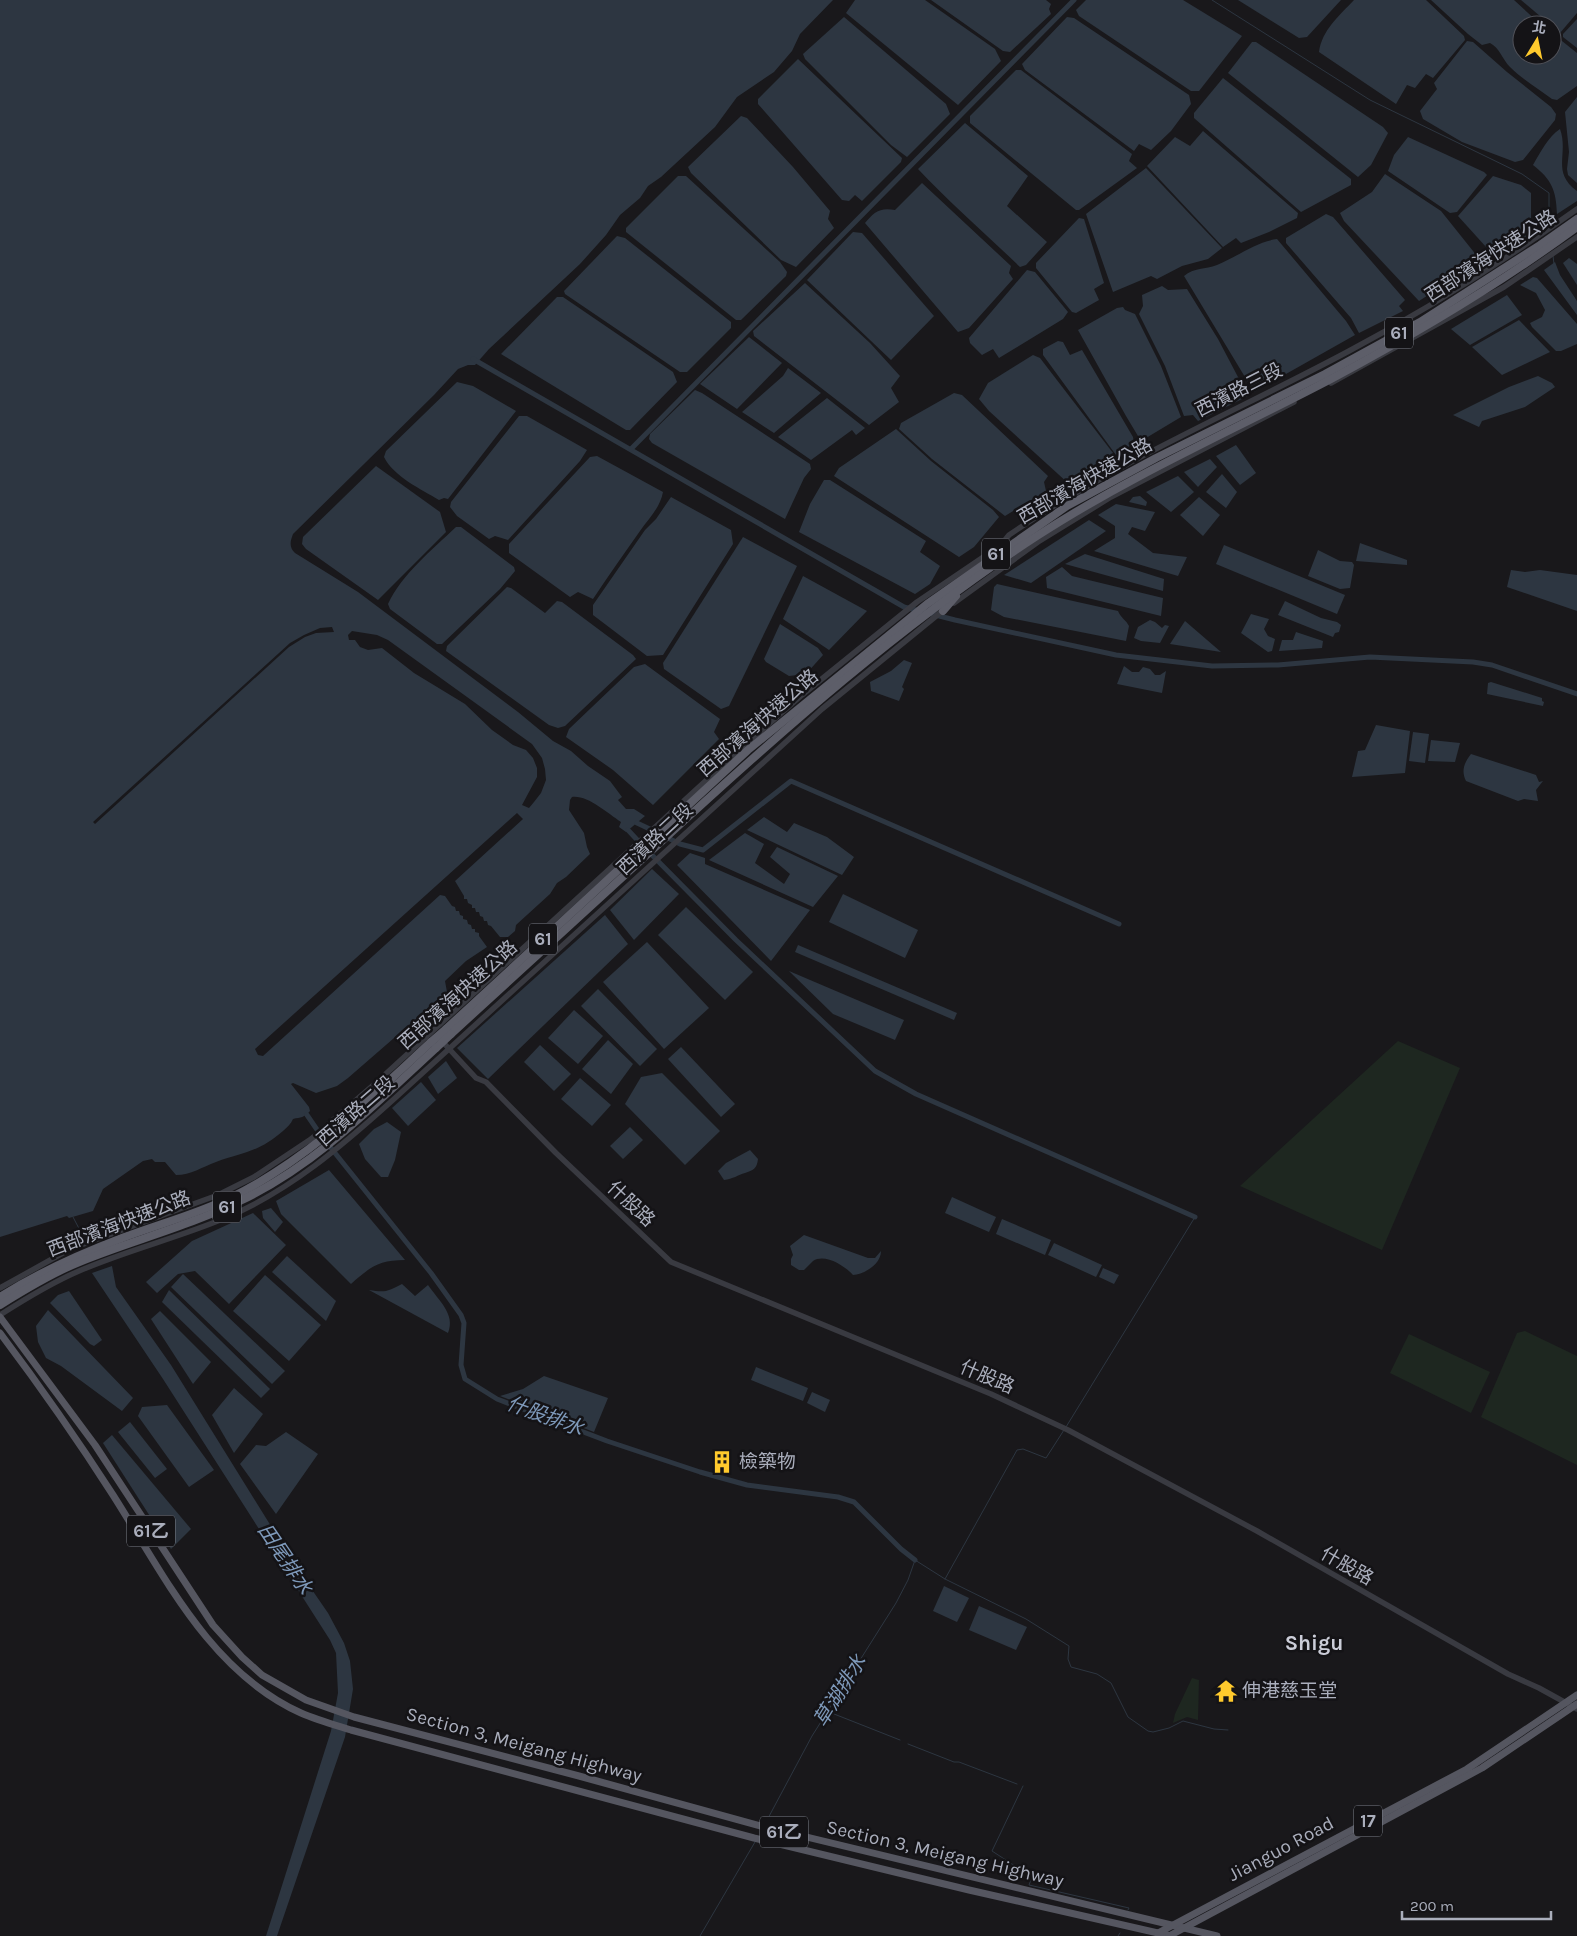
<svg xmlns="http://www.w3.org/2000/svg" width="1577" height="1936" viewBox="0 0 1577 1936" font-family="Karla,'Noto Sans TC',sans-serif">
<rect width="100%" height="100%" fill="#19181b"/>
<g fill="#1e2720">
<path d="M1398,1041l62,27 -78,182 -142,-64z"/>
<path d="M1525,1331l52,25v109l-96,-48 36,-84z"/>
<path d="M1409,1334l81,38 -19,41 -81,-40z"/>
<path d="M1192,1678l7,2 -1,40 -11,-3 -14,6 2,-9z"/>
</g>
<g fill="#2d3641">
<path d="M0,0h833l-33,34 -8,17 -18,21 -37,25 -22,30 -54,50 -13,9 -8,12 -20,17 -14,20 -26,29 -91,85 -14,16h-7l-10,4 -24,26 -141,139c-3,8 -4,13 2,19l63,39 160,120 35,29 18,10 17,15 22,15 12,16 -4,3 8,9h8l11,7 -19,16 -7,-5 2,-5c-14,-9 -33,-27 -49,-25l-2,3 -1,10 15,23 3,14 3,7 -24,23 -9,6 -7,11 -34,31 -1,6 -7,6h-8l-9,-11 -3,-1 -1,-4h-3l-1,-4 -3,-1 -1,-4h-3l-1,-4h-3v-3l-4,-2 -1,-4h-3v-3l-9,-15 68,-62 -6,-6 -262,236 3,6 5,1 177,-161 5,1 7,10 3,1 1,4h3l1,4 3,1v3l4,1 1,4 3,1 1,4h3v3l4,1v3l8,11 -21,14 -21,20 2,11 -99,86 -11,8 -21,7 -23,-10 -2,1 18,23 1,4c-6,7 -9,6 -17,8 -2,5 -6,8 -10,12 -24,21 -39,21 -67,31 -14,5 -25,13 -40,13l-11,-13h-10l-3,-3 -9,2 -40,28 -10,22 -24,7 -2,-2 -67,21z"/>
<path d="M855,0h70l70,49 6,12 -43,44 -112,-92z"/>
<path d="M931,0h115l5,4 -2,5 2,5 -41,38 -7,-1z"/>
<path d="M1086,0h97l59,36 -43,55h-8l-112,-75 -3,-6z"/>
<path d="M1238,0h103l-34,37 -8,1z"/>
<path d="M1354,0h72l38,36 1,4 -32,38 -7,-4 -11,14 -8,-3 -11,19 -77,-52c3,-22 20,-36 35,-52z"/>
<path d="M1431,0h83l27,25h-19v30h30v-22l25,20v33l-20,14 -5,-1c-13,-10 -30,-20 -42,-32 -8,-8 -10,-19 -20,-24l-8,2 -14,-11z"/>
<path d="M1521,0h56v13l-17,20z"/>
<path d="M844,17l102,87 4,10 -43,43 -16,-12 -86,-86 -2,-5z"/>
<path d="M1067,17l7,1 115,77 2,9 -20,27 -20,19 -12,-6 -5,7 -109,-81 -3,-6z"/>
<path d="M1577,19v29l-14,-11v-3z"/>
<path d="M1467,41l6,1 34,30 44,35 5,7 -1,6 -32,40 -8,2 -53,-20 -39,-23 -3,-8 17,-22 -3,-6z"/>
<path d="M1252,42h4l127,85 5,6 -17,32 -13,12 -130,-104z"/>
<path d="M798,59l104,99 -1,4 -39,39 -7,-6 -6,6 -7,-1 -84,-96v-5z"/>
<path d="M1016,70h5l111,84 -3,7 8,7 -58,42h-3l-106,-87v-7z"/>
<path d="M1223,78l128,101v6l-50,27 -107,-94v-5z"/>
<path d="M1577,97v86l-9,-8 -1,-6 2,-17 -4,-40z"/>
<path d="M741,116l6,2 46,49 37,44 -2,8 6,9 -38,39 -15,-7 -90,-87 -3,-6z"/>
<path d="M965,123l63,53 -21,30 40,36 -21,23 -6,2c-34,-33 -70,-64 -102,-98z"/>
<path d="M1560,129c9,25 -9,43 17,62v10l-20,13c-1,-24 -5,-34 -24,-49 7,-12 15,-28 27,-36z"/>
<path d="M1203,131l95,82 -1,5 -28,14 -28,11 -5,-5 -13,9 -76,-81 28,-29 15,9z"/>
<path d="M1408,137l76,35 3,3 -30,37 -7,1 -62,-42 6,-16z"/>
<path d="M1146,168l76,80 -14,11 -26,7 -25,13 -6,-3 -38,16 -27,-78z"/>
<path d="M1385,174l56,37 40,50 -62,40 -75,-80 -4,-8 32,-21z"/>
<path d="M678,176h8l94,86 7,10 -1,4 -45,44h-5l-110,-88v-4z"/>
<path d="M1493,176l28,9 10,8v42l-35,23 -38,-42z"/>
<path d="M922,183l89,83 -2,7 4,6 -44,49 -11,4 -93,-109c9,-11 15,-16 30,-13z"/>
<path d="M1326,214l7,3 72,83 -6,6 4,5 -44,22 -8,-15 -65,-75v-5z"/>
<path d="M1079,218l5,1 20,64 -10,6 5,11 -23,13 -4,-1 -36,-44v-5z"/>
<path d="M853,232l9,1 72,83 -43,44 -84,-80z"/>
<path d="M617,236l8,2 106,84v6l-44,44h-7l-115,-78 -1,-3z"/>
<path d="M1277,239l69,82 9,14 -101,57 -70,-116c10,-9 21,-6 33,-11 20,-8 38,-23 60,-26z"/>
<path d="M1569,258l8,6v21l-14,-22z"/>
<path d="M1555,262l5,13 17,26v14l-33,-45z"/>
<path d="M1027,270l8,2 33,40 -5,7 -64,39 -6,-9 -11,6 -12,-12 -1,-5z"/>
<path d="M1533,277l4,1 40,46v20l-16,7h-5l-24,-24 -2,-4 12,-6 3,-7 -9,-17 -16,-8z"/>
<path d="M805,283l65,60 30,33 -9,12 8,14 -30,23 -115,-89 -1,-5z"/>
<path d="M1162,286l6,4 19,-1 31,50 30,57 -50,25 -5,-6 -9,1 -19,-50 -26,-52 4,-8 -1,-11z"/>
<path d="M1507,295l15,20 -52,30 -19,-16z"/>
<path d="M557,297h6l110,75 4,10 -47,48h-4l-125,-76z"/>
<path d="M1123,307l2,3 10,4 26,52 20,51 -40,24 -15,-25 -48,-86 39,-22z"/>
<path d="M1519,320l31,32 -48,23 -30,-28z"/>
<path d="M749,337l33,26 -45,46 -37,-25z"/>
<path d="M1058,341l5,1 7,13 12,-5 51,87 1,6 -18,12 -73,-100v-6z"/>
<path d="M1033,355l7,3 73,95 -1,5 -43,26 -80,-73 -10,-12 9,-16z"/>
<path d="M788,368l33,25 -47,40 -32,-21 41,-36z"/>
<path d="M1538,376l14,7 3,4 -30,20 -43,14 -3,6 -26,-12 56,-28z"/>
<path d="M457,382l16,4 43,25 -68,88 -4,-1 -5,2c-18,-11 -45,-23 -55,-43l2,-6z"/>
<path d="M695,390l7,3 108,71 1,5 -7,9 -19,41 -133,-76 -3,-4 1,-5z"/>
<path d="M954,393l8,2 86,81 -4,6 2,9 -41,25 -73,-57 -33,-30 2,-6z"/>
<path d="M827,398l38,30 -9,7 -4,-5 -41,30 -33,-23z"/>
<path d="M519,416h8l60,34 -7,11 -72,79 -13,-4 -6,3 -32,-23 -7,-9 1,-5z"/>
<path d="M896,429l35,32 62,49 6,7 -25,30 -15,10 -125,-81 5,-8z"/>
<path d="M1236,445l20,28 -16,12 -24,-29z"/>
<path d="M597,456l66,36c-3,16 -14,26 -23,39 -16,23 -32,45 -47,68l-15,-7 -8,5 -61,-44v-9l81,-87z"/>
<path d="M1210,459l7,8 -19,20 -14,-15z"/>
<path d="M376,466l64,46 6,20 -68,68 -72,-51 -4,-5 1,-7z"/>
<path d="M1222,474l15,18 -11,16 -20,-16z"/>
<path d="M1178,476l16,16 -23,20 -25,-20z"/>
<path d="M824,480h6l96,61 -6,11 20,14 -10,18 -15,10 -116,-62 11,-28z"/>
<path d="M1140,496l7,6 -1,4 -17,-4 4,-5z"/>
<path d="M671,497l60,33 2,14 -70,111 -16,1 -54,-41v-10l52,-75 11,-11z"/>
<path d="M1199,497l21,18 -17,21 -23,-21z"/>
<path d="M1116,504l39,8 -10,19 -13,-4 -4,7 25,19 34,4 -9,19 -84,-25 21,-13v-12l-17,-11z"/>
<path d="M1089,520l17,11 -75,52 -27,-8z"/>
<path d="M456,527h5l53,40 1,4 -15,18 -58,55h-5l-47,-35 -2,-5c14,-30 44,-54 68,-77z"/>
<path d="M743,537l54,29 -68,140 -8,3 -57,-40 -1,-6z"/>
<path d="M1360,543l47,17v5l-51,-4z"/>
<path d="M1224,545l121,50 -8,19 -121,-50z"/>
<path d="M1318,550l22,11 12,1 2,3 -4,23 -10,1 -32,-13z"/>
<path d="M1085,554l79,25 -1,12 -98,-27z"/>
<path d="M1062,567l10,9 91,22 -2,18 -114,-28 -1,-11z"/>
<path d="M1511,570l14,2 15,-2 37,5v36l-70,-24z"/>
<path d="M803,576l64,35 -38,39 -46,-31z"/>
<path d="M997,584l121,27c3,7 8,9 11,15l-3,15 -122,-24 -13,-7 3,-23z"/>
<path d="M507,587l4,1 34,25 12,-12 5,1 71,53 3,4 -71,67 -7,2 -9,-3 -103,-74 1,-5z"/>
<path d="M1285,601l36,17 16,4 4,3 -2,7 -4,1 -2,4 -55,-22z"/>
<path d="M1251,614l18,5 -5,10 4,7 7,3 -3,12 -4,1 -27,-19z"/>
<path d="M1150,620l5,2 7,6 3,-3 4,1 -9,17 -19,-2 -7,-3 4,-11z"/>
<path d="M1185,621l36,31 -51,-8z"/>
<path d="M780,624l38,24 5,7 -17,19 -17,2 -23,-14 -2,-3z"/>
<path d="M1296,632l27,9 -1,7 -43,3 3,-11h11z"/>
<path d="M904,660l8,3 -10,24 2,2 -5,12 -28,-10 -1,-9 21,-11z"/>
<path d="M645,664l75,55 -6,13 5,7 -66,66 -40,-35 -47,-33 3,-8 65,-62z"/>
<path d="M1124,666l8,6h7l4,-5 7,2 5,6h5l6,-4 -4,22 -45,-9z"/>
<path d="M1491,682l51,16v3l2,1 -1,4 -56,-12 1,-11z"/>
<path d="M1376,725l34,6 -5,42 -53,4 6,-26 7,-1z"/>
<path d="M1413,732l16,2 -4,29 -16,-2z"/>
<path d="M1431,740l29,3 -5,19 -27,-1z"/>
<path d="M1471,754l65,21 3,7 4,-1 -7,9 2,11 -14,-2 -6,2 -52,-20c-5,-10 -2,-18 5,-27z"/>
<path d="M764,817l23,15 7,-9 33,14 27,20 -12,18 -95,-45z"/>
<path d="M745,833l19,11 -9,19 29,21 6,-10 -20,-17 7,-10 61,29 -25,31 -104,-47z"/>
<path d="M690,853l15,5v6l105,46 -39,51 -94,-96z"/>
<path d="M652,869l27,25 -45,46 -24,-30z"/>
<path d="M843,894l75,36 -13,28 -76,-36z"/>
<path d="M686,907l67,65 -28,28 -67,-65z"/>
<path d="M605,915l23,29 -140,135 -31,-31z"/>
<path d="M647,942l62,66 -45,41 -61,-67z"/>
<path d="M798,945l159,68 -3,7 -159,-68z"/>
<path d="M789,971l115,49 -9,20 -62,-26z"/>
<path d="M598,989l59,60 -17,17 -59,-60z"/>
<path d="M574,1010l29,26 -25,28 -30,-26z"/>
<path d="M608,1040l25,24 -22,30 -29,-25z"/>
<path d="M540,1045l31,29 -17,17 -30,-29z"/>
<path d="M681,1047l54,57 -14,13 -53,-58z"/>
<path d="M446,1061l11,17 -19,16 -10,-17z"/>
<path d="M662,1073l58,58 -35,34 -60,-61 16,-27z"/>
<path d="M580,1078l31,27 -19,21 -31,-27z"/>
<path d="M421,1082l15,18 -28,26 -16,-18z"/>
<path d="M387,1122l14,10 -6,28 -7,17h-7l-16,-18 -6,-15 15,-15z"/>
<path d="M630,1127l13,13 -20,19 -13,-13z"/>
<path d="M750,1150l8,9c-1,10 -5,11 -13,14 -7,2 -12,6 -21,7l-6,-9 8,-8z"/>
<path d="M329,1170l76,90c-26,0 -35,7 -54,24l-70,-70 -5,-13z"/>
<path d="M952,1197l44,20 -7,15 -44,-19z"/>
<path d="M271,1208l12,14 -8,10 -12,-14 -1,-7z"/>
<path d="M253,1213l33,32 -57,59 -34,-33 -17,3 -21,19 -11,-11 46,-41z"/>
<path d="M1002,1219l49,21 -6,15 -49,-21z"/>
<path d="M804,1235l64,23h7l6,-7c0,13 -16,23 -28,24 -8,-9 -28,-22 -40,-14 -3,3 -6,6 -9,9h-5l-8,-5v-6l2,-4 -3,-9z"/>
<path d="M1054,1243l48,22 -6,12 -48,-22z"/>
<path d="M287,1256l49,45 -10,20 -54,-49z"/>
<path d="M112,1266l4,21 55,78 126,203 31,45 16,30 6,18 3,28 -8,48 -68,199h-11l65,-205 7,-38 -2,-40 -6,-13 -167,-261 -71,-106z"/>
<path d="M1103,1268l16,7 -5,9 -15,-7z"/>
<path d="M183,1274l102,97 -13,13 -101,-97z"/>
<path d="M265,1275l56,50 -32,36 -56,-50z"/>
<path d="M402,1284l13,12 13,-11c10,15 28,29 20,48l-79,-43c17,3 19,1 33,-6z"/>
<path d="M169,1290l101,99 -9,9 -99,-96z"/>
<path d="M69,1291l33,49 -8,6 -4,-2 -40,-41 8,-8z"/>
<path d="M48,1310l85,88 -11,13 -61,-45 -15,-8 -8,-16 -2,-16z"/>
<path d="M160,1311l51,51 -18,22 -42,-65z"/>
<path d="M756,1367l52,21 -5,13 -52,-21z"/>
<path d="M544,1376l64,22 -14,34 -94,-36 23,-7z"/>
<path d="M234,1388l29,26 -29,39 -22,-38z"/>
<path d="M812,1392l18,8 -5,12 -18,-9z"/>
<path d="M167,1405l47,65 -25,17 -51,-71 4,-9z"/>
<path d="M130,1422l37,47 -12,9 -37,-46z"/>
<path d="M286,1432l32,22 -42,60 -36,-50 16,-19 10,1z"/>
<path d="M112,1435l79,94 -20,20 -68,-106z"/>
<path d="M944,1586l25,12 -12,24 -24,-11z"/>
<path d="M979,1606l48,21 -11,23 -47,-20z"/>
</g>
<g fill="#19181b">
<path d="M332,627l2,5 -18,1 -11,4 -16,10 -194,177 -2,-2 197,-179 14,-8 16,-7z"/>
<path d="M352,631l25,4 11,5 144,104 10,14 3,11 1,11 -5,13 -7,9 -5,6 -7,-3 15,-28v-9l-4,-10 -7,-8 -13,-5 -21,-15 -27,-26 -51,-31 -32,-25 -14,2 -8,-3 -5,-7h-6l-1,-5z"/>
</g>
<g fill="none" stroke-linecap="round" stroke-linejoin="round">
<g stroke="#2d3641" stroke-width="1">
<path d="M1212,0l158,100 152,74 27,19v32"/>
<path d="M1553,256l1,8"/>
<path d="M73,1217l12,23"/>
<path d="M1066,1427l129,-210"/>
<path d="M945,1579l72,-129 6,-1 23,9 18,-28"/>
<path d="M829,1712l71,28"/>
<path d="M908,1744l46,18h5l58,22"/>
<path d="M1023,1786l-31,65 40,26 -3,8 100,23 -1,2"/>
<path d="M766,1822l46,-86 84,-133 12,-23 7,-20 30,19 81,40 43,27 -1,13 3,8 26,7 14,9 17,34 20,14 5,1 16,-4 14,-7 31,8 14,1"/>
<path d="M700,1936l55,-94"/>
<path d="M1118,1936l2,-3"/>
</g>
<g stroke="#2d3641" stroke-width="5">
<path d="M473,359l431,248 51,13 161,35 96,11 66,-1 92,-8 103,5 19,3 85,29"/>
<path d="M631,449l443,-449"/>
<path d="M637,823l17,8"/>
<path d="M628,830l13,14"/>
<path d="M664,836l16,8 23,6 88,-69 328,143"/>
<path d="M647,850l89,90 139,131 41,23 279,123"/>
<path d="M307,1115l13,19"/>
<path d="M327,1143l104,130 30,42 3,8 -3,42 4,14 32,20 110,42 93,31 47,13 91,12 16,5 47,47 14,11"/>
</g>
<g stroke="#393a41" stroke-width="5.5">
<path d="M1331,383l173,-96 73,-50"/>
<path d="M954,603l84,-61 73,-45 183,-95"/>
<path d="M440,1039l36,39 10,4 70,71 115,109 320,132 77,36 189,101 251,143 31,14 38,21"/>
<path d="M0,1288l70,-39 148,-54 36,-18 57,-38 67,-58 369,-338 55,-48 115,-93 84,-57 8,-10c107,-73 226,-123 340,-184 79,-42 155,-90 228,-142"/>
<path d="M0,1315c25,-16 51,-32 79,-44 48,-21 99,-33 146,-53 65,-27 118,-73 169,-119l428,-390 124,-101"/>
</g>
<g stroke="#555660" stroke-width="7">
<path d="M0,1317l95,128 118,180 29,32 20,18 44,25 48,17 225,59 182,50 456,110"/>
<path d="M0,1333c40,53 77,106 113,162 51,80 97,177 188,218 16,7 34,12 50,17l403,108 215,52 202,46"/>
<path d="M1158,1933l309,-164 110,-74"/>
<path d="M1169,1936l313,-168 95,-64"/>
</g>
<g stroke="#5d5e69" stroke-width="8">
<path d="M943,611l13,-15"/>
<path d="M446,1029l302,-279 179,-146 140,-98 89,-48 169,-84 95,-52 120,-77 37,-26"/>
<path d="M451,1034c71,-65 141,-129 212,-194 118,-109 239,-216 374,-304 94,-61 197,-106 296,-158 84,-45 167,-94 244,-151"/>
<path d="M0,1297c39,-25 80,-43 122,-59 37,-14 75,-24 110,-41 77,-38 137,-98 199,-155"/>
<path d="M0,1305c24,-15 50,-31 77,-42 53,-22 110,-36 163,-62 76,-36 135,-97 196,-153"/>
</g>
<g stroke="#5d5e69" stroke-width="8">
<path d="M431,1042l15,-13"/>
<path d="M436,1048l15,-14"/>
</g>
</g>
<defs>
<symbol id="building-bare" viewBox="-9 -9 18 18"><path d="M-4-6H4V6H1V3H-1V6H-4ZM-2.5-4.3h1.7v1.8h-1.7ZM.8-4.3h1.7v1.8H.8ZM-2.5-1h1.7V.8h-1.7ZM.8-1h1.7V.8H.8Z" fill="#ffca2d" stroke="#141316" stroke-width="2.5" paint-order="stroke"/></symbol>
<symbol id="temple-bare" viewBox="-9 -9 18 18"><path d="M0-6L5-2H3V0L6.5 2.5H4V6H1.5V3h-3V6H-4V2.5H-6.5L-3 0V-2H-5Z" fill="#ffca2d" stroke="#141316" stroke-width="2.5" paint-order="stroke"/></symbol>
</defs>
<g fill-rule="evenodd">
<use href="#building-bare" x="706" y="1446" width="32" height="32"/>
<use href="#temple-bare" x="1210" y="1675" width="32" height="32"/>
</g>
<g text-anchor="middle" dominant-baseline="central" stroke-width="5" stroke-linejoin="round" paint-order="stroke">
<g fill="#141316" stroke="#7d808a" stroke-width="1">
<rect x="1385" y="317.5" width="28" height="31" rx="4"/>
<rect x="982" y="538.5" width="28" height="31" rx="4"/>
<rect x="529" y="923.5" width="28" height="31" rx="4"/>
<rect x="213" y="1191.5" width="28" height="31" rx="4"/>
<rect x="127" y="1515.5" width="48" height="31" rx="4"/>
<rect x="1354" y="1805.5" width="28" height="31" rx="4"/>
<rect x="760" y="1816.5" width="48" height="31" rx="4"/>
</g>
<g font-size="18" font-weight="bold" fill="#aaaebc">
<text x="1399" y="333">61</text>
<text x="996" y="554">61</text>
<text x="543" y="939">61</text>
<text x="227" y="1207">61</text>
<text x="151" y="1531">61乙</text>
<text x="1368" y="1821">17</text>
<text x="784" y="1832">61乙</text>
</g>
<g font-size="19" fill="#aaaebc" stroke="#141316">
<text transform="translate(1491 256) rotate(-33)">西部濱海快速公路</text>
<text transform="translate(1239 390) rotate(-27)">西濱路三段</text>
<text transform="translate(1085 481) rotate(-30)">西部濱海快速公路</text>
<text transform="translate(758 723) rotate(-41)">西部濱海快速公路</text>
<text transform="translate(655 839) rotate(-43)">西濱路二段</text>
<text transform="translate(458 995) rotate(-42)">西部濱海快速公路</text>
<text transform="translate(356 1111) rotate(-41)">西濱路二段</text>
<text transform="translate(631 1204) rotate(43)">什股路</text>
<text transform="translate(119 1224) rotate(-21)">西部濱海快速公路</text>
<text transform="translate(987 1377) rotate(23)">什股路</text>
<text transform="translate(1347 1566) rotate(30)">什股路</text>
<text transform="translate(524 1745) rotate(15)">Section 3, Meigang Highway</text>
<text transform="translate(1281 1849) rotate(-28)">Jianguo Road</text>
<text transform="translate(945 1854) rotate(13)">Section 3, Meigang Highway</text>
</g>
<g font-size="19" fill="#aaaebc" stroke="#141316" text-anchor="start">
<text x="739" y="1462">檢築物</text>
<text x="1242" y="1691">伸港慈玉堂</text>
</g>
<g font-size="20" font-style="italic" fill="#7e99ba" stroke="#141316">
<text transform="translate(545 1416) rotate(20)">什股排水</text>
<text transform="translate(285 1559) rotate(56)">田尾排水</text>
<text transform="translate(840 1691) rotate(-58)">草湖排水</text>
</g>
<g font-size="21" font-weight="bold" fill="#cbcdd8" stroke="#141316">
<text x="1314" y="1643">Shigu</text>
</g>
</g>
<g transform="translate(1537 40) rotate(10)"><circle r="24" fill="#141316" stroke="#505158"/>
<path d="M0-4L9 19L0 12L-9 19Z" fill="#ffca2d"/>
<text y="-8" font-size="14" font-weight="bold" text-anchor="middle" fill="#aaaebc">北</text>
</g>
<path d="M1402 1911v8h149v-8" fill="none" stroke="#aaaebc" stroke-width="2.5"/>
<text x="1410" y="1911" font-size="15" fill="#aaaebc" stroke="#141316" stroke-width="4" paint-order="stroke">200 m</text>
</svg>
